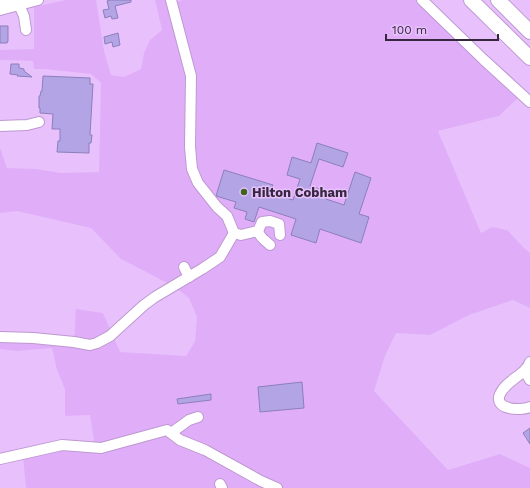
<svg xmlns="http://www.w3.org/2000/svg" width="530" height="488" viewBox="0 0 530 488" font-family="'Work Sans',sans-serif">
<rect width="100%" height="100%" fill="#e8c1fc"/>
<path fill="#e0aef9" d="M66,0h30l8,51 7,24 13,2 17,-8 3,-16 6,-13 12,-10 -7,-30h15l2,4 10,-4h235l102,97 -20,19 -61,15 43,102 11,-6 15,3 17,18 6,5v55l-17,-8 -44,15 -39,20 -34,-2 -11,23 -11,35 74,79 52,-16 30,14v20h-504l-3,-31 39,-12 33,3 -5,-33 -25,1v-27l-8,-19 -5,-22 -35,3 -17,-2v-11l74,3 2,-32 27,4 17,39 66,4 9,-15 2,-24 -8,-19 -14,-11 -54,-28 -30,-31 -74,-17 -17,2v-65l7,20 29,1 25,4 38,-1 2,-89 -10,-9 -47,-5h-10l-1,-8 -33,-1v-10l34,-1v-42z"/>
<g fill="#b3a5e5" stroke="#8c7fbb">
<path d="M110,0h21v2l-16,4 3,12 -6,1 -1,-3 -6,2 -2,-8 6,-1 -2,-8z"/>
<path d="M0,26h8v15l-1,2h-7z"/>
<path d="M118,33l2,12 -7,2 -1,-5 -7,2 -1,-7z"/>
<path d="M11,64h8v4l5,1v2l8,6 -15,-1 1,-1 -8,-1z"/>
<path d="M43,76l47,2v6h3l-3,51h2l-1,8h-2v10l-32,-1 1,-11h2v-12h-8l1,-15 -13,-1v-5h-1v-12h1l1,-5h1z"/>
<path d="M317,143l31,10 -5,14 -24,-8 -9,27 19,6 -3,7 18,6 11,-33 16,6 -12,36 10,3 -8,26 -41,-14 -4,14 -25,-8 5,-16 -37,-12 -5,15 -9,-3 2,-7 -13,-4 2,-6 -20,-6 8,-26 49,15 -3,8 23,7 7,-21 -13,-4 5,-18 19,6z"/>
<path d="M302,382l2,26 -44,4 -2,-25z"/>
<path d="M211,394v6l-33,4 -1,-5z"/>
<path d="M530,428v16l-7,-11z"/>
</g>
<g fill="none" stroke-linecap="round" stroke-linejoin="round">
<defs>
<g id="minor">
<path d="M171,0l20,76 -1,71 2,22 6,14 19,24 10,9 7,17 7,2 17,-4 4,-9 8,-1 9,3 1,11"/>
<path d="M422,0l62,60 46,42"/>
<path d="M0,2l8,2 11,1 5,11 2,14"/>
<path d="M0,10l38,-10"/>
<path d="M0,126l27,-1 12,-3"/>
<path d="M258,231c2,7 7,9 12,14"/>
<path d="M184,267l5,10"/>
<path d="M0,337l33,1 41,4 16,3 7,-2 13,-7 34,-31 11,-8 47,-28 18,-12 14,-24"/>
<path d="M530,362c-1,3 -3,6 -5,8 -8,8 -20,13 -25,24 -7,16 21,17 30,13"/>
<path d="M526,369l1,6 3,5"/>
<path d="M171,433l18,-13 9,-3"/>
<path d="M0,459l62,-14 39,3 66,-18 13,10 25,10 56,31 16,7"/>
<path d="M220,484l2,4"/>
</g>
<g id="highway">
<path d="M471,0l59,58"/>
<path d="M498,0l32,32"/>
</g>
</defs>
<use href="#minor" stroke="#be98d1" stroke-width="12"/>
<use href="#highway" stroke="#be98d1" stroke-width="16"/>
<use href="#minor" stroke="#fff" stroke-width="10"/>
<use href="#highway" stroke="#fff" stroke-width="14"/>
</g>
<circle fill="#3e6621" stroke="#e8c1fc" stroke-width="1.5" cx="244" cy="192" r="4"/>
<g text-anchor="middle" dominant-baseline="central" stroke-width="3" stroke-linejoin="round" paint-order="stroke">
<g font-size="13" font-weight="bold" fill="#36273e" stroke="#e8c1fc" text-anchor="start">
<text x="252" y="192">Hilton Cobham</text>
</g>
</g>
<path d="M386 34v6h112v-6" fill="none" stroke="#36273e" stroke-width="2"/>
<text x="392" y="34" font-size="12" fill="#36273e" stroke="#e8c1fc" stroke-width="3" paint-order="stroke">100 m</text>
</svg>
